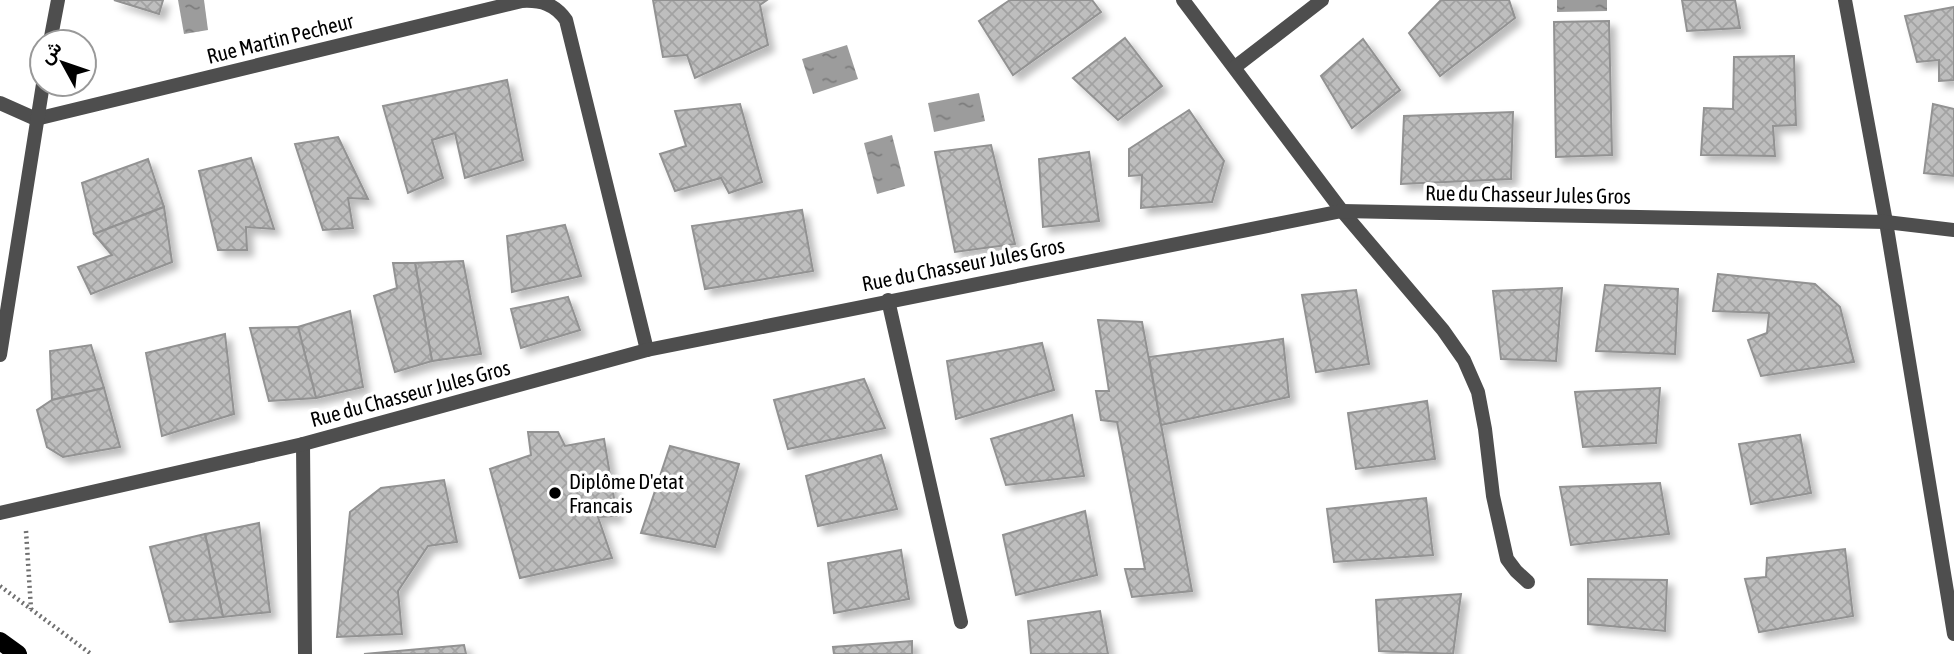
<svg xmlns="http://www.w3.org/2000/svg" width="1954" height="654" viewBox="0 0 1954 654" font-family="'Asap Condensed',Vazirmatn,sans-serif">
<defs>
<pattern id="water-ripples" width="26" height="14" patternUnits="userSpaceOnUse" patternTransform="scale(1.75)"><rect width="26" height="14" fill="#9c9c9c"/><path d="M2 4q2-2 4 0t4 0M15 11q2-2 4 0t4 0" fill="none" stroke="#7d7d7d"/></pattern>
<pattern id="building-cross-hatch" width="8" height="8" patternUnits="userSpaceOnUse" patternTransform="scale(1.75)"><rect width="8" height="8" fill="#bebebe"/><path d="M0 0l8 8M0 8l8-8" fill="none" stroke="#a2a2a2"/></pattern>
<filter id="shadow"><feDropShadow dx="6" dy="6" stdDeviation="3.5" flood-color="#0004"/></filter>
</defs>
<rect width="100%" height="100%" fill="#fff"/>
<g fill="url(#water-ripples)">
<path d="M178,0h26l4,30 -24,4z"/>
<path d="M1557,0h50v11l-50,1z"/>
<path d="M847,45l11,34 -45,15 -11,-35z"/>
<path d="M979,93l6,28 -51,11 -6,-29z"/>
<path d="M892,135l13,51 -28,8 -13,-51z"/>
</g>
<g fill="url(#building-cross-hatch)" stroke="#929292" stroke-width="2" filter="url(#shadow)">
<path d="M114,0h49l-4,14z"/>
<path d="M653,0h114l-7,5 8,40 -73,33 -8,-23 -24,2z"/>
<path d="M1010,0h82l9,12 -88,63 -34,-54z"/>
<path d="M1441,0h68l6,18 -75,58 -31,-43z"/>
<path d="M1682,0h53l5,28 -53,3z"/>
<path d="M1954,7v73l-15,1v-21l-22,2 -12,-46z"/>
<path d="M1609,21l3,134 -56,2 -2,-135z"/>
<path d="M1125,38l37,48 -44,34 -45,-42z"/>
<path d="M1363,39l37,51 -48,38 -31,-52z"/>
<path d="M1794,56l2,69 -23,1 2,30 -74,-1 3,-47 29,1 1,-52z"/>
<path d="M507,80l16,80 -58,18 -10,-45 -23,7 11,38 -35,15 -25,-87z"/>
<path d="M740,104l22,78 -33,11 -8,-15 -46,13 -15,-37 26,-8 -11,-35z"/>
<path d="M1933,104l21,5v67l-30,-3z"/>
<path d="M1189,110l35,51 -12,41 -71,6 1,-33 -13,1v-27z"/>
<path d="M1513,112l-2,67 -110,5 3,-68z"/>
<path d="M338,137l30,62 -20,-1 5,30 -30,2 -28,-86z"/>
<path d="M991,145l24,99 -60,8 -20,-100z"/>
<path d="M1089,152l10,69 -56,6 -4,-68z"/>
<path d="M251,158l23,71 -28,-2 1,23h-29l-19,-79z"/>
<path d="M148,159l16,48 -70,27 -12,-51z"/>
<path d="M164,207l8,55 -81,32 -13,-27 34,-12 -18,-21z"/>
<path d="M802,210l11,61 -108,18 -13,-63z"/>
<path d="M565,225l16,51 -69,16 -5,-56z"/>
<path d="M463,261l18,93 -49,7 -17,-98z"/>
<path d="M393,263h22l17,98 -37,11 -21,-76 23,-8z"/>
<path d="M1718,274l97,10 25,23 14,55 -93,14 -13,-36 19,-7 2,-20 -56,-2z"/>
<path d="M1605,285l73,4 -3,65 -79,-3z"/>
<path d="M1562,288l-6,73 -55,-2 -8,-68z"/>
<path d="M1356,290l13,74 -53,8 -14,-77z"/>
<path d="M568,297l12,33 -59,18 -10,-39z"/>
<path d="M350,311l13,76 -47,11 -18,-71z"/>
<path d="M1098,320l44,2 50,269 -60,6 -7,-28h20l-28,-147 -16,-2 -5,-29h13z"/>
<path d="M298,327l18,71 -47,3 -19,-73z"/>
<path d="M225,334l9,80 -72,22 -16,-83z"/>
<path d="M1283,339l6,58 -128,28 -12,-68z"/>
<path d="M1042,343l12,47 -98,29 -9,-58z"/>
<path d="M91,345l13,43 -52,12 -2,-49z"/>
<path d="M864,379l21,49 -97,21 -14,-49z"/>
<path d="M104,388l16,59 -57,10 -16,-10 -10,-37 15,-10z"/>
<path d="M1660,388l-4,55 -73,4 -8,-55z"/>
<path d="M1427,401l8,58 -79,10 -8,-56z"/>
<path d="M1072,415l12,61 -78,9 -15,-46z"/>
<path d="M528,432h30l7,14 39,-7 13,77 -19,1 14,41 -92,20 -30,-109 41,-14z"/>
<path d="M1800,435l11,58 -60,11 -12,-60z"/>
<path d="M670,446l69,18 -24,83 -74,-14z"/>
<path d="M881,455l16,54 -79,17 -12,-50z"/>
<path d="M444,480l13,62 -29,4 -30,45 4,43 -65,3 13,-125 31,-24z"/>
<path d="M1660,483l9,51 -98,11 -11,-58z"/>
<path d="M1426,498l7,57 -99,7 -7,-53z"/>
<path d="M1085,511l12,64 -81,20 -13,-60z"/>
<path d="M259,523l11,89 -47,5 -18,-83z"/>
<path d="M205,534l18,83 -53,5 -20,-75z"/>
<path d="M1845,549l8,67 -94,16 -14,-53 21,-2 1,-19z"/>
<path d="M901,550l8,49 -75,14 -6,-50z"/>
<path d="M1588,579l79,1 -2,51 -77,-7z"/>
<path d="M1461,594l-8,60 -74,-3 -3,-51z"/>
<path d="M1100,611l8,43h-77l-3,-33z"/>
<path d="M912,641v13h-78l-1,-7z"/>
<path d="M464,645l2,9h-102z"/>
</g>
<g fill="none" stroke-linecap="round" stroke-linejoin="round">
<g stroke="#707070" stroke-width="4.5" stroke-dasharray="2 3.5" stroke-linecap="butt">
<path d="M26,531l5,78"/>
<path d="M0,586l91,68"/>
</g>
<g stroke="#4e4e4e" stroke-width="14">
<path d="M1183,0l159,211 101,119 21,30 14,32 7,37 8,67 14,63 9,12 12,11"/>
<path d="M1845,0l41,222 68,412"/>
<path d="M50,42l8,-42"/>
<path d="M1235,67l87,-67"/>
<path d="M0,103l36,16 486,-118c19,-1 33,3 44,19l81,330"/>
<path d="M888,300l73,322"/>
<path d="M0,355l43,-271"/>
<path d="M303,444l2,210"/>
<path d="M0,513l303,-69 344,-94 695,-139 544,11 68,8"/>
</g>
<path stroke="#000" stroke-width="18" d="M0,641l18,13"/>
</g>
<circle fill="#000" stroke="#fff" stroke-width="2.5" cx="555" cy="493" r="7"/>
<g text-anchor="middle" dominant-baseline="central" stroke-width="7" stroke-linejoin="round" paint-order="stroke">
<g font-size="21" fill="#000" stroke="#fff">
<text transform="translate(280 38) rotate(-14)">Rue Martin Pecheur</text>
<text transform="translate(1528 194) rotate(1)">Rue du Chasseur Jules Gros</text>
<text transform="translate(963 264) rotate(-11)">Rue du Chasseur Jules Gros</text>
<text transform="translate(410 393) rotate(-15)">Rue du Chasseur Jules Gros</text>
</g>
<g font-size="21" fill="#000" stroke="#fff" text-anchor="start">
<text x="569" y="481">Diplôme D'etat<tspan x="569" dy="24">Francais</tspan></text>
</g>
</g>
<g transform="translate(63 63) rotate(310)"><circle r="33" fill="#ffffff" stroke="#999999" stroke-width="2"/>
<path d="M0-5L12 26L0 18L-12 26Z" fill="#000000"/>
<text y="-10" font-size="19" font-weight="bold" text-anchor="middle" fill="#000000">ش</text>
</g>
</svg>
